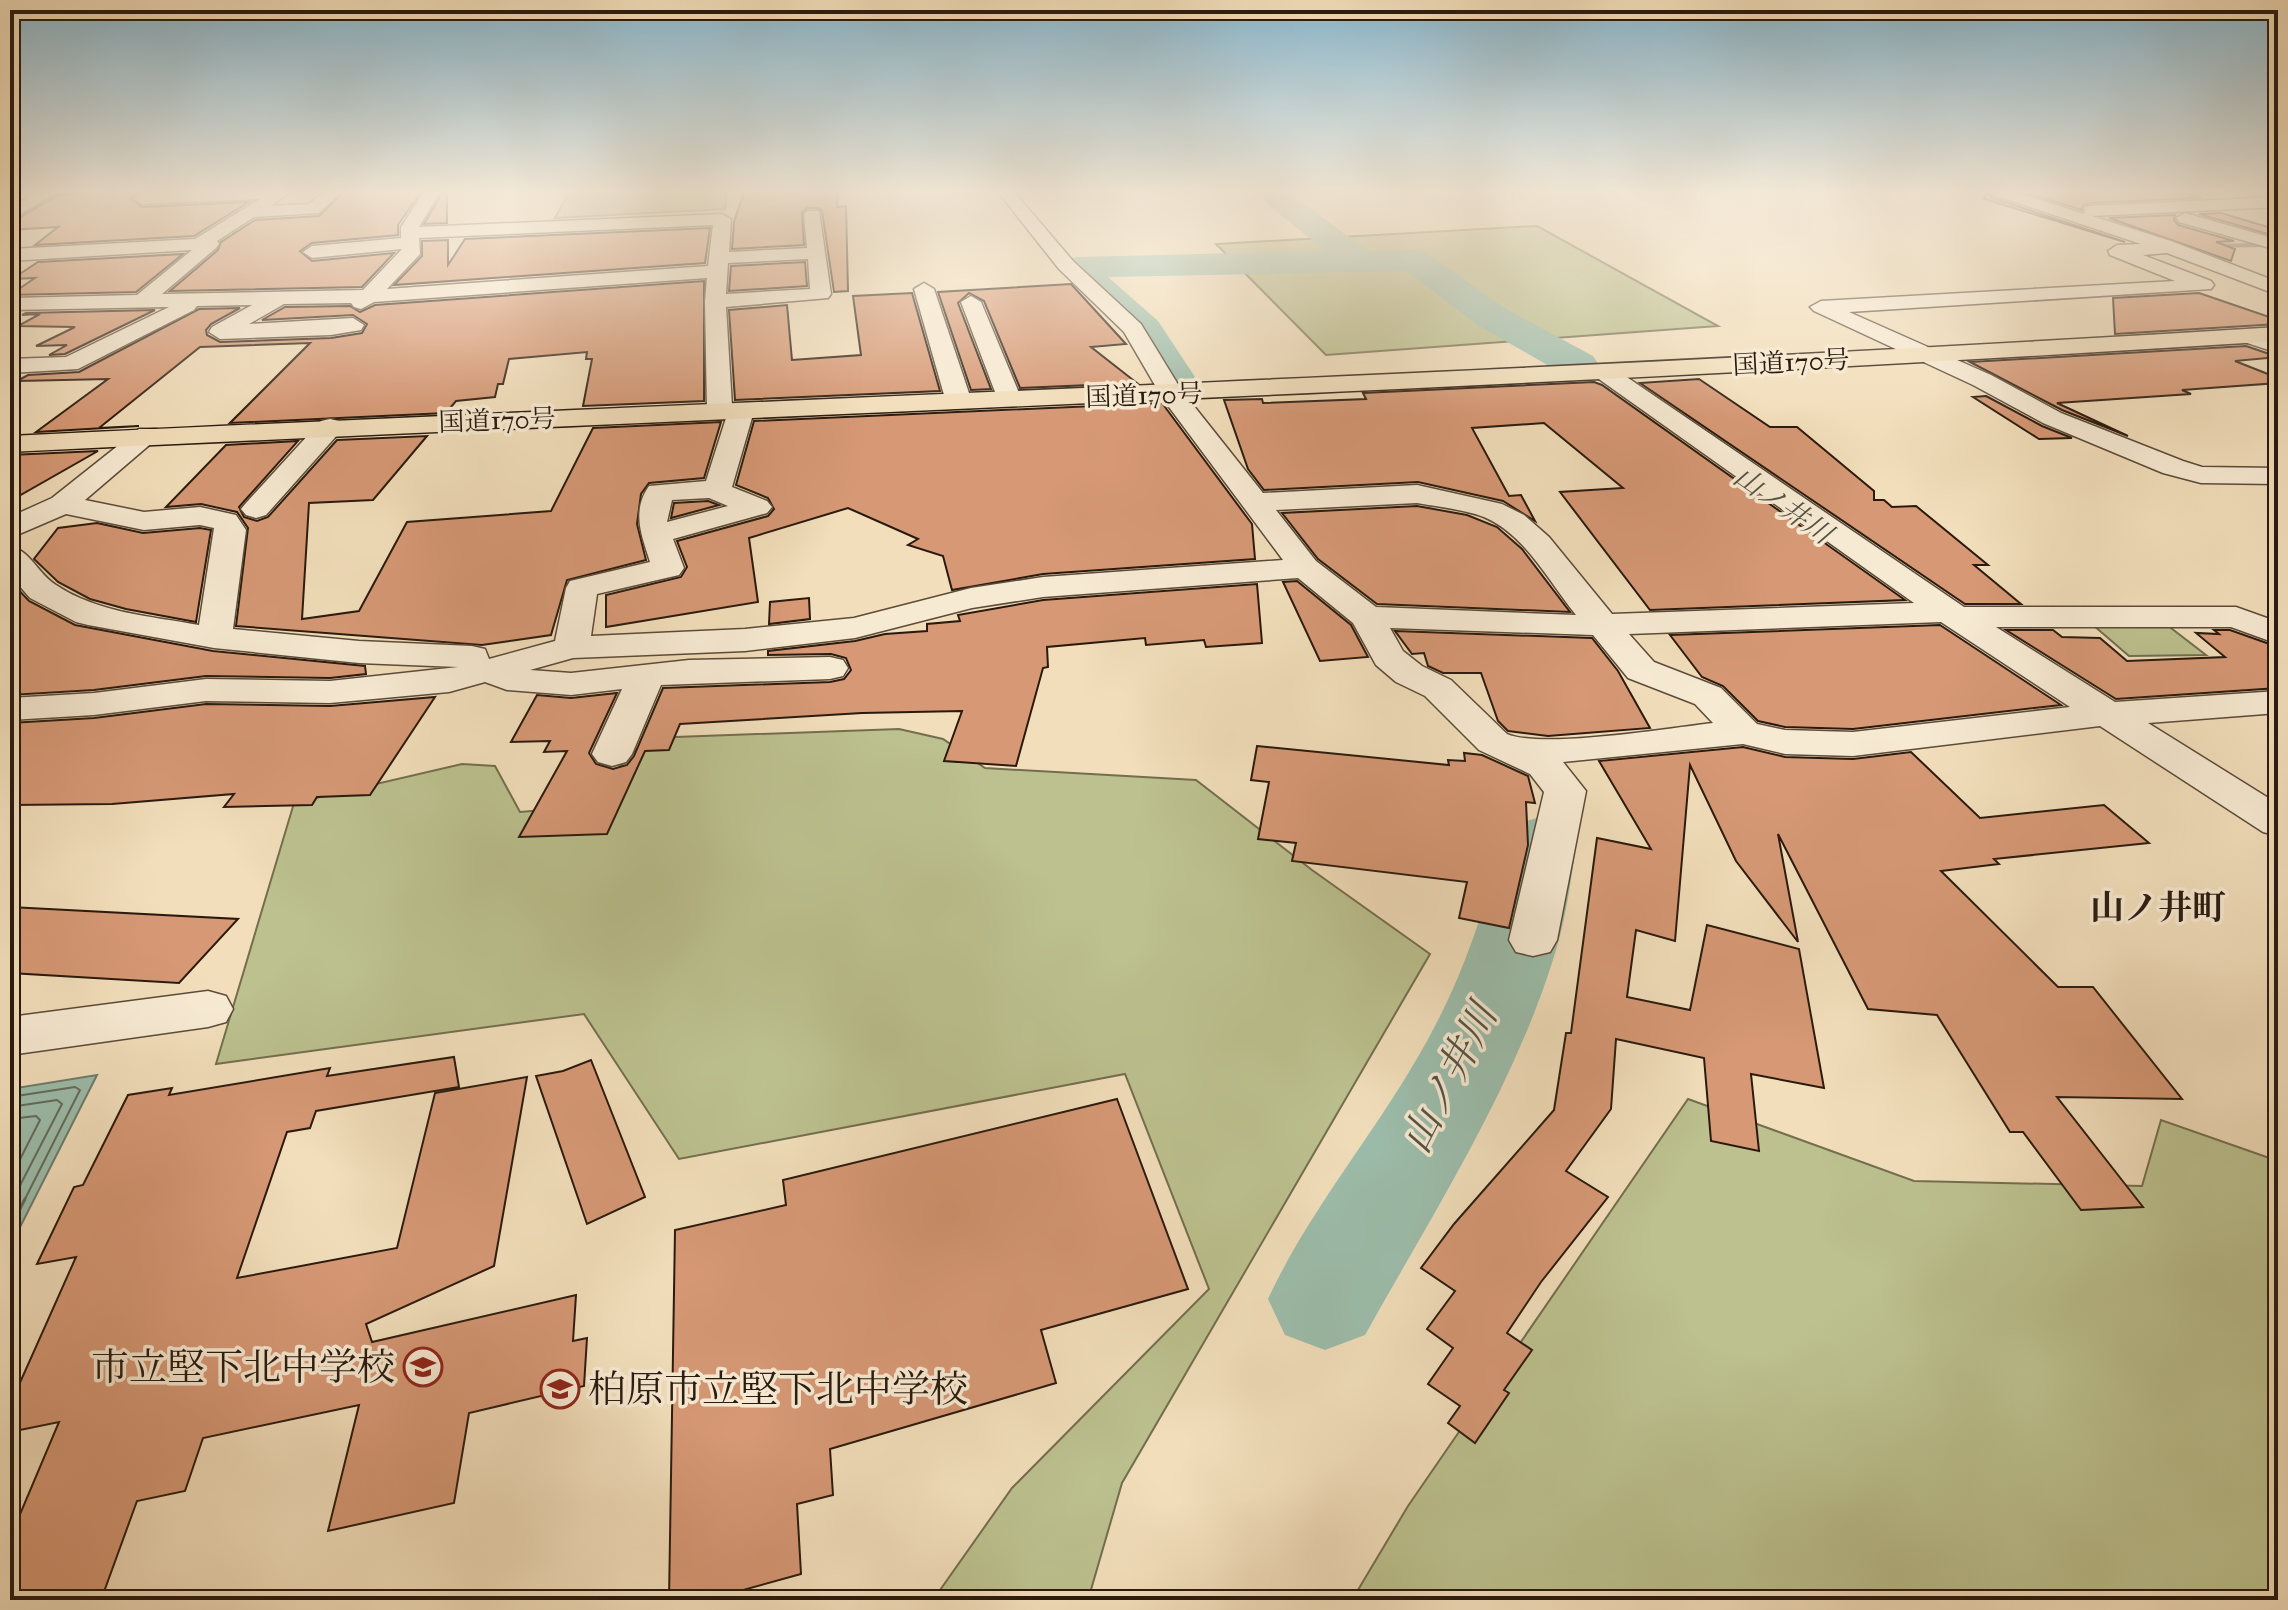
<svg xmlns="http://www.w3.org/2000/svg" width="2288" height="1610" viewBox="0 0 2288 1610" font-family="'IM FELL Great Primer','Noto Serif JP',serif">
<rect width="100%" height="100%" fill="#f2debb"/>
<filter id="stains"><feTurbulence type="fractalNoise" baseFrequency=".0025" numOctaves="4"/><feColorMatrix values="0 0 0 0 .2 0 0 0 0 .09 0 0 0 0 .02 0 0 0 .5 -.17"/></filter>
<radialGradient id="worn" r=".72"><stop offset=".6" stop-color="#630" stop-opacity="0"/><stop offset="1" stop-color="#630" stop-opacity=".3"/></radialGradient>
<g fill="#bcc18f" stroke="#736e4e" stroke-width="2">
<path d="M569,192h158l-2,17 -170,9z"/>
<path d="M1537,226l181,100 -392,29 -110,-111z"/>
<path d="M2093,625h74l39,30 -77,1z"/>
<path d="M899,729l44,10 42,29 211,12 116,90 118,84 -308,529 -34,117h-155l79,-112 197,-199 -84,-215 -446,85 -95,-145 -368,50 78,-261 168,-39 33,2 25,46 60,-5 68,-69z"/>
<path d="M1688,1099l226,82 228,5 19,-66 117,41v439h-926l56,-94z"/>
</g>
<path fill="#9cbdab" stroke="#6e7c6c" stroke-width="2" d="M97,1075l-85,168h-2v-154z"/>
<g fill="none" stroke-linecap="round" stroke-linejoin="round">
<g stroke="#636c5c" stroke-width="2">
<path d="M10,1097l65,-10 5,3 -56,111"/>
<path d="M10,1107l47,-7 5,4 -50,97"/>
<path d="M10,1119l26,-3 4,4 -30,59"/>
</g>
<g stroke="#636c5c" stroke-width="3">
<path d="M10,1205l3,-6"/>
<path d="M10,1228l15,-29"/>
</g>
<path fill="#6e7c6c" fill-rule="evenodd" d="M2170,241l10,3 98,-1v4l-98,1 -12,-4z"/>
<g fill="#9cbdab" fill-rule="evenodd">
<path d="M10,192h20l-5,6 -15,3z"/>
<path d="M1266,192h31l-1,6 72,53 47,-1 12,3 77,55 89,48 6,9 -6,9 -15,4 -15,-4 -87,-50 -69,-53 -299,6 50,44 43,65 -6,9 -16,4 -16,-4 -35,-60 -69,-68 5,-7 12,-3 250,-6 -58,-46 -4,-6z"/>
<path d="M1537,818l28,8 11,17c-5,41 -11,81 -24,120 -42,131 -120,252 -187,372l-40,15 -40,-15 -17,-36c45,-97 119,-179 168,-275 20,-38 35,-78 48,-118 8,-28 9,-56 25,-80z"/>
</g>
</g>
<g fill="#d69875" stroke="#2a1a0e" stroke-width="2">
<path d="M85,192h52l-6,7 11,8 107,-5 -55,34 -159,9 23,-18 -48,3v-7l48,-28z"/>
<path d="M344,192h77l-23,33v10l-86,8 -12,8 12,10 82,-8 -32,34 -192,4 48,-41 3,-8 34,-22 64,-4z"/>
<path d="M443,192h4v31l-23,1z"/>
<path d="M744,192h94l-1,15 9,-1 2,85 -14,1 -12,-81 -3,-3h-12l-5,5 2,32 -72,4 2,-27z"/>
<path d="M1986,192l7,6 132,44 -141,-43z"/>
<path d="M2024,192h156l21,6 -110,5 -8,2 -1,5z"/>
<path d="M2221,213l57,17v7l-79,-23z"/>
<path d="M2175,215l-1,5 4,5 56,16 -18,1 19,7 -4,12 -122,-43z"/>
<path d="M710,228l-5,35 -311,22 28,-29v-15l26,-1v25l17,-26z"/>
<path d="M183,254l-47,38 -126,3 25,-17 -23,1 26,-17z"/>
<path d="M805,262l2,24 -78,5 2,-25z"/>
<path d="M704,281v120l-121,5 9,-47h-6l1,-7 -78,7 -6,25h-5l-3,13 -39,4 -10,12 -216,10 80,-80 -110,4 -101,81 40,-2 -103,6 72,-53 -91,2 11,-6 51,-3 120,-63 41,-1 -29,16 -5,6 1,5 13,7 111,-4 31,-5 5,-9 -14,-9 -91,5 23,-13 65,-1 10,6 15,-7z"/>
<path d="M1071,284l55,60 -35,3 46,36 -117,5 -36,-87 -15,-8 -11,10 33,86 -20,1 -33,-98z"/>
<path d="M912,293l28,98 -205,9 -6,-90 58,-5 5,55 69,-5 -8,-59z"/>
<path d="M2199,293l79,27v4l-163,10 -2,-36z"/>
<path d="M155,310l-90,44 -16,1 18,-10 -31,1 39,-19 -57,-1 22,-12 -18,1 4,-2z"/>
<path d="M2246,346l32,11 -43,4 43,17v5l-96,7 9,4 -134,9 71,33 -66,-26 -92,-48z"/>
<path d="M1699,379l71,48h27l77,64v9h10l8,7 24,-1 72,59h-14l47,39h-56l-325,-221z"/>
<path d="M1594,382l8,3 303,215 -255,10 -90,-118 63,-4 -79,-65 -72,5 37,68 12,-1 14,26 -32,-20 -85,-19 -154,8 -16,-21 -24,-69 38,-1 1,4 103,-4 -3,-6z"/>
<path d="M1986,396l56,30 30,12 -33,1 -66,-42z"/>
<path d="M1162,403l90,121 3,35 -212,15 -91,16 -9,-34 -35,-11 10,-6 -70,-31 -99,30 9,64 -152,25v-32l75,-18 6,-10 -10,-26 91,-25 6,-7 -6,-11 -32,-13 18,-64z"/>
<path d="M721,422l-17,56 -55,5 -8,11 -4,30 9,36 -79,20 -16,55 -69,10 -246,-19 12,-98 -11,-16 -36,-8 -35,3 60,-62 72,-4 -59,66 5,10 13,4 11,-4 69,-77 90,-4 -54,64 -64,3 -7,116 57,-8 48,-89 144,-11 42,-83z"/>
<path d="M98,451l-88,50v-46z"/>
<path d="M708,501l11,4 -48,13 3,-15z"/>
<path d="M1417,506l50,9 30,12 25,22 48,63 -193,-8 -59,-45 -36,-46z"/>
<path d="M97,523l46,10 57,-5 11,2 -15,92 -70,-13 -36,-10 -32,-17 -24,-23 24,-31z"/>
<path d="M1297,581l54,44 17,32 -48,4 -37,-79z"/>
<path d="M1257,584l5,59 -56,4 -2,-7 -58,5 -1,-7 -98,9 1,20 -5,1 -27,98 -72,-5 18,-50 -100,2 -182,11 -11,26 -24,1 -38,83 -88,3 48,-86 -23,1 6,-11 -39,1 26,-47 34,3 46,-5 -28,60 7,11 17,5 14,-4 7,-9 29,-68 167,-6 14,-3 7,-9 -5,-12 -15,-4 -63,1v-4l87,-10 30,-7 42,-3v-7l33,-3 -2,-6 85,-15z"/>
<path d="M14,585l15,16 46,24 138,26 152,15 1,8 -36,4 -124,-2 -112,14 -84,5v-105z"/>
<path d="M809,598l1,21 -41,5 1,-22z"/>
<path d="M1940,625l121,80 -208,24 -68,-2 -27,-6 -35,-35 -21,-9 -32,-42z"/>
<path d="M2006,630h47l9,7 38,1 27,23 98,-4 -29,-24 23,1 -5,-4h16l48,17v41l-162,11z"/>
<path d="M1395,631l197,7 26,33 32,57 -102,8 -40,-5 -10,-10 -17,-48h-38l-15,-7 -4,-13 -12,1z"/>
<path d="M435,697l-65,98 -53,2 -5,8 -46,1 -42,1 10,-13 -122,10 -102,1v-82l84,-5 112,-14 124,2z"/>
<path d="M1257,746l192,19 -1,-5 17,1 -1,-8 18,2 46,21 7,27 -9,-1 2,43 -19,83 -50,-10 8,-36 -175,-21 4,-18 -38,-4 11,-57 -18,-2z"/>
<path d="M1743,747l42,10 68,2 58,-7 69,66 124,-13 45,38 -155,16 5,5 -58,7 117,116h35l89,112 -125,-2 86,110 -62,3 -58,-78h-13l-73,-117 -69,-6 -90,-175 20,108 -62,-81 -46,-96 -15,176 -39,-11 -9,67 63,13 17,-85 92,24 25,139 -73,-14 8,77 -48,-10 -7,-83 -88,-19 -5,70 -45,62 42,26 -67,85 -34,51 25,17 -28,40 5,3 -34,50 -27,-20 12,-17 -32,-22 25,-36 -26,-19 28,-38 -34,-23 33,-44 100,-114 12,-77h5l26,-195 54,11 -52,-88z"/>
<path d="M10,907l228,12 -59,64 -169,-10z"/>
<path d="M454,1057l5,30 -143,24 -6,17 -23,4 -50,146 160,-30 38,-155 92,-16 -33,189 -128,58 6,18 204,-47 -3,46 14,-3 -3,48 -115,27 -15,90 -126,28 31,-126 -156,33 -18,53 -48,10 -36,99h-91v-62l49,-116 -49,10v-27l66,-148 -39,7 37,-77 9,-2 45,-90 44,-7 -3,7 161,-27 -3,8z"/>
<path d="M591,1060l54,137 -58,27 -51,-148 27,-5z"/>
<path d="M1117,1099l71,190 -147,41 15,53 -226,66 3,46 -36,9 4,70 -94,26h-38l6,-370 111,-25 -3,-25z"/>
</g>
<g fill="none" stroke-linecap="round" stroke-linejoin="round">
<defs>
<g id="minor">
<path d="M10,192h33l-2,3 -31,6z"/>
<path d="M141,192h149l-19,14 38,-2 15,-12h17l-22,21 -65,4 -37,24 2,3 -3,4 -54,46 201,-4 39,-41 -90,9 -9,-6 9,-6 89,-8v-11l23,-35h16l-21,35 303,-13 9,5 -2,33 78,-4 -3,-33 3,-4h12l12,83 -3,4 -102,9 6,99h18l4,5 -22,76 35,14 5,6 -5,6 -94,26 11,29 -5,7 -82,19 -6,42 154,-7 109,-11 117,-30 72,-11 240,-17 -120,-161 -39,-67 -65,-63 -61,-77h16l59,69 68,63 41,67 81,102 154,-8 85,19 22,11 25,22 63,77 302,-11 -318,-226 -4,-5 4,-5h16l352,240h272l42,15v22l-47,-17h-235l119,75 163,-11v22l-130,10 130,81v32l-15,-4 -163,-106 -247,30 -68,-2 -42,-10 -180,18 23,29 -29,149 -7,12 -17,4 -17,-4 -7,-12 35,-148 -14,-18 -51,-24 -54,-54 -29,-14 -20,-17 -23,-42 -55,-45 -255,19 -71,11 -117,30 -110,13 -172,7 -43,12 41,3 118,-13 141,-3 13,3 5,8 -5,8 -13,3 -169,6 -29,69 -6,8 -14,4 -14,-4 -6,-8 30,-65 -51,6 -64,-5 -22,-8 -36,10 -119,11 -124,-2 -112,14 -84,5v-22l84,-5 112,-14 124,2 128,-14 -99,-4 -145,-15 -126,-23 -12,-3 -46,-24 -20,-23v-29c21,5 28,28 46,39 42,28 94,31 143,40l15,-97 -14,-3 -56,5 -78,-16 -56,24v-21l42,-19 87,-69h18l4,6 -76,65 59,12 56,-5 36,8 10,15 -13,99 126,12 113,5 13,3 4,10 66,-18 11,-53 4,-7 80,-19c-8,-26 -19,-50 -1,-76l57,-5 20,-63 -15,-1 -4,-5 -2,-111 2,-23 -333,24 -13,7 -7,-2 -3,-4 -67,1 -35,20 104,-6 11,7 -3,5 -30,5 -111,4 -11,-7 3,-5 40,-22 -55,1 -3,4 -116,59 -68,4v-14l56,-2 103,-50 -159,3v-12l127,-3 55,-45 -182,11v-12l185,-10 65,-40 -118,5 -8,-5zM713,225l-5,41 -321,23 33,-35 -1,-16zM808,259l2,30 -84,5 2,-31zM709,498l19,8 -61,16 5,-22zM1417,503c21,4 46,6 67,14 41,17 65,65 92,98l-200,-8 -60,-46 -40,-51zM1941,622l129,85 -217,25 -68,-2 -28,-6 -36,-36 -67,-26 -25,-28zM1390,628l203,7 35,43 67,26 18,19c-43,5 -172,26 -206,11l-56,-54 -29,-14 -19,-15z"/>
<path d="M1992,192h23l69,22 1,-7 6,-1 187,-9v10l-186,9 79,25 107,41v13l-111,-42 -24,2 68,26 3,4 -3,4 -362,23 142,63 70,38 122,48 19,6 76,1v16l-77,-1 -38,-10 -120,-50 -70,-38 -159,-74 -4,-4 11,-6 354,-20 -65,-26 -2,-4 9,-6 24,-1 -147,-49z"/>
<path d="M2185,213l91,26 2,6 -8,3 -91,-26 -3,-4z"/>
<path d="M924,283l10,6 38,113 -4,5h-18l-4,-5 -32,-113z"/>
<path d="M971,296l10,6 41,98 -3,5h-18l-3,-5 -37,-98z"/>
<path d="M2249,329l29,9v15l-37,-12 -3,-5 3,-5z"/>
<path d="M330,419l9,2 4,6 -4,6 -73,82 -10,3 -10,-3 -5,-6 5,-6 75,-82z"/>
<path d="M208,991l18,5 7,13 -7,13 -18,5 -198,28v-38z"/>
</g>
<path id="tertiary" d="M38,192h19l-47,28v-12z"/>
<path id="trunk" d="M2278,327v14c-756,48 -1512,74 -2268,111v-16c756,-37 1512,-62 2268,-109z"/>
</defs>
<use href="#minor" stroke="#5c4b39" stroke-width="3"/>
<use href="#tertiary" stroke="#5c4b39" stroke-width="3"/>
<use href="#trunk" stroke="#2a1a0e" stroke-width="3"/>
<use href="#minor" fill="#f7ead3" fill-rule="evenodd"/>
<use href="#tertiary" fill="#f7ead3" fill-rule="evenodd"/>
<use href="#trunk" fill="#f2debb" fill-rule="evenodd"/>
</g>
<linearGradient id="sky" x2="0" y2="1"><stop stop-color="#89b8d0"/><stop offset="0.46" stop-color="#f9f0e0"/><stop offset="1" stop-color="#f9f0e0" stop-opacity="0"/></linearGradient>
<rect width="2288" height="417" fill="url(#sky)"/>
<defs>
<symbol id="school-ring" viewBox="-11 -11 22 22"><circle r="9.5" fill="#f7ead3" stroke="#8f2418" stroke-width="1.5"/><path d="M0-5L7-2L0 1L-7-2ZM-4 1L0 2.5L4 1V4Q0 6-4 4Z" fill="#8f2418"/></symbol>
</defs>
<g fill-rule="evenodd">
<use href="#school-ring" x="401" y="1345" width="44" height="44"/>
<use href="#school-ring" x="538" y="1367" width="44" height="44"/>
</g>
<g text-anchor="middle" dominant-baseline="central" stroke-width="7" stroke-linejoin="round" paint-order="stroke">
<g font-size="26" fill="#2a1a0e" stroke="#f7ead3">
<text transform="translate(1791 362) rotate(-3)">国道170号</text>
<text transform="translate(1144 395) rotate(-2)">国道170号</text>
<text transform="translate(497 420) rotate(-2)">国道170号</text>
</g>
<g font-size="28" font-style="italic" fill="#525345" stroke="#f7ead3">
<text transform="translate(1783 505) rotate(35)">山ノ井川</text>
</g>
<g font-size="34" font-weight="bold" fill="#2a1a0e" stroke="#f7ead3">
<text x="2158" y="907">山ノ井町</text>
</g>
<g font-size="38" fill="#2a1a0e" stroke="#f7ead3" text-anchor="end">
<text x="395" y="1367">市立堅下北中学校</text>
<text x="588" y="1389" text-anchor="start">柏原市立堅下北中学校</text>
</g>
<g font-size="40" font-style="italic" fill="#525345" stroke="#f7ead3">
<text transform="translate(1449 1078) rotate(-63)">山ノ井川</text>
</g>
</g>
<rect width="2288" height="1610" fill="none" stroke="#f2debb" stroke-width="40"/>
<rect x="12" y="12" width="2264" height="1586" fill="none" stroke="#2a1a0e" stroke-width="4"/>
<rect x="20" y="20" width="2248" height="1570" fill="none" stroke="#2a1a0e" stroke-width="2"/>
<rect width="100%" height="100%" filter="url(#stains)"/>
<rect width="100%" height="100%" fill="url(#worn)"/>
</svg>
